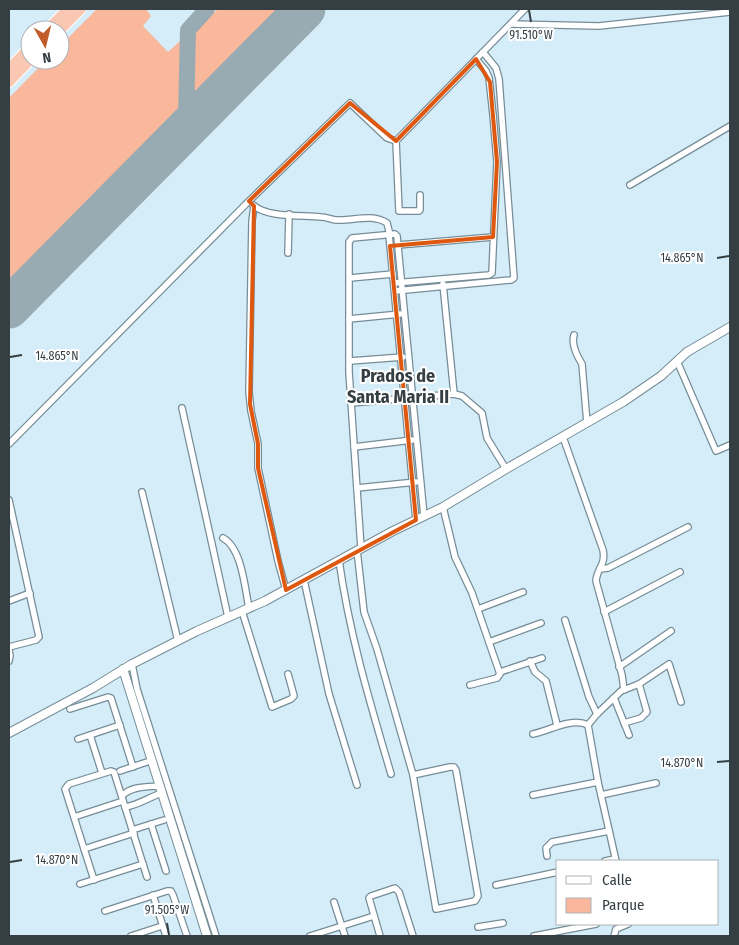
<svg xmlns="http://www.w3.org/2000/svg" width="739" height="945" viewBox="0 0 739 945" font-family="'Fira Sans Condensed',sans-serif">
<rect width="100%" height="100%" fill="#d5edf8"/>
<g fill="#f9b79b">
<path d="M97,9h49l5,7 -8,10 25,26 12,-11 2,69 -1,9 -9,12 -163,164v-197l37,-38h14v-14z"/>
<path d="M218,9h75l-85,85 -5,2 -6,-2 -4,-7v-42l2,-10 4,-8z"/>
</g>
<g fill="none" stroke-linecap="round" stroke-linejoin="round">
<g stroke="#98aab2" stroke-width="16">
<path d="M188,94l3,9c10,6 18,1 26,-5"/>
<path d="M167,149l12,-14 7,-16 2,-89 19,-21"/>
</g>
<path stroke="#98aab2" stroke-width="41" d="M9,308l296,-299"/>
<defs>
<g id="minor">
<path d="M511,24l88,2 131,-14"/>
<path d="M630,185l100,-59"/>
<path d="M420,195v15l-1,1h-20l-3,-70 129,-132"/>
<path d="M253,205c15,13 49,10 68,12 6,0 11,3 16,3 16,1 35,-7 50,3l3,12"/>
<path d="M254,206l-2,15 -3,171 2,19 7,33v24l20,93 8,29"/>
<path d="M389,235l27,285"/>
<path d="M398,245l95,-8"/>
<path d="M288,253l1,-39"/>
<path d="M350,278l43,-4"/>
<path d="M394,283l95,-8 3,-2 5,-111 -4,-47 -4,-37 -3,-7 -10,-12"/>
<path d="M443,284l11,110"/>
<path d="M395,291l116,-11 3,-2 -15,-199 -3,-11 -13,-16"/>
<path d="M349,319l51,-5"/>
<path d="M574,335c-3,10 3,21 8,29l5,59"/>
<path d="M350,361l53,-4"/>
<path d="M677,361l39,90 14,-6"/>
<path d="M351,403l103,-9 8,2 20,17 5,25 19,31"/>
<path d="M182,408l46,209"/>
<path d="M563,437l40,113c3,15 -6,18 -7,31l26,94 2,15"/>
<path d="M9,444l240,-243 101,-98 37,35 9,3"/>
<path d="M354,447l58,-7"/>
<path d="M357,488l59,-6"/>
<path d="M142,492l36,149"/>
<path d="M9,500l30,137 -3,3 -27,7"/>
<path d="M443,507l12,50 17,36 28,81 -3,4 -27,7"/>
<path d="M223,538c19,10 22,51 26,70"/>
<path d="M361,548l-12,-176v-130l3,-4 43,-4 2,2 27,280"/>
<path d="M357,550l7,62 13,37 36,126 23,134 39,-8 3,-5 -22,-126 -2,-3h-4l-37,8"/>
<path d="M339,560c10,73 31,143 52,214"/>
<path d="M600,569l8,-1 80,-41"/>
<path d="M304,580l25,114 28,91"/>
<path d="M9,601l21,-8"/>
<path d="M478,609l45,-17"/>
<path d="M242,611l30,96 19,-8 3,-3 -6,-22"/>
<path d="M604,612l76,-40"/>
<path d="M565,620l24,77 8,17"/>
<path d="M489,642l52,-19"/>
<path d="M9,650l1,6 -1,5"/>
<path d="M530,661l5,11 11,9 11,44"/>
<path d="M132,664l5,25 79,247"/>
<path d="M619,667l52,-36"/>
<path d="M500,672l42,-14"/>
<path d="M614,698l15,37"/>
<path d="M70,709l38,-12 3,1 22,69"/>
<path d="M624,723l17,-5 6,-6 -8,-28"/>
<path d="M533,734c16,-3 38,-17 55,-9"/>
<path d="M90,735l12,38"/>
<path d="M78,739l42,-14"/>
<path d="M120,771l27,-9"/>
<path d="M533,795l65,-13"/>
<path d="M601,795l55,-12"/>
<path d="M122,796c9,-10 25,-9 38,-10"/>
<path d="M125,807c14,-2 24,-10 37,-14"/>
<path d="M74,817l49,-16"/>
<path d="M151,824l15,47"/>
<path d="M132,830l32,-10"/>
<path d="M84,849l50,-16"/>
<path d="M547,856l-1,-8 6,-6 57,-11"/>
<path d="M605,861l10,-2"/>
<path d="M616,861l-18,-79 -10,-57 9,-11 24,-23 18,-7 30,-20 12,38"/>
<path d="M94,880l-29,-91 4,-5 42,-13 3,1 33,105"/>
<path d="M80,884l63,-20"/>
<path d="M496,885l62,-13"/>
<path d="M153,895l13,41"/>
<path d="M334,902l11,34"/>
<path d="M105,911l62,-20h4l2,4 14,41"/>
<path d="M478,927l25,-4"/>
<path d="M131,936l31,-10"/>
<path d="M310,936l64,-20"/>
<path d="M380,936l-11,-38 2,-2 24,-8 4,4 14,44"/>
<path d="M534,936l62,-12"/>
<path d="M614,936l2,-7 12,-5"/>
</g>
<g id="tertiary">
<path d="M123,669l84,267"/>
<path d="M9,733l84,-45 39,-24 65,-33 68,-30 128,-70 50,-24 63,-38 117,-67 38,-26 26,-24 43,-25"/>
</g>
<g id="trunk">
<path d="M47,30l21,-21"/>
<path d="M60,30l21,-21"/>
<path d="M9,69l21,-22"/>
<path d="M9,82l21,-22"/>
</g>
</defs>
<use href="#minor" stroke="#768d97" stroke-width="8"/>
<use href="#tertiary" stroke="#768d97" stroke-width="10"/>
<use href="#trunk" stroke="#fff" stroke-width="12"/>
<use href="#minor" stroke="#fff" stroke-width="5.5"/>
<use href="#tertiary" stroke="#fff" stroke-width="8"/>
<use href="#trunk" stroke="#fac8b2" stroke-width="10"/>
</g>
<path fill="none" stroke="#df580f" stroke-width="4" stroke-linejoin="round" d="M476,59l14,23 7,80 -4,75 -103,9 26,274 -130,70 -28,-122v-24l-8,-40 4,-198 -5,-5 101,-98 46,38z"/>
<path fill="none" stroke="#353f43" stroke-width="2" d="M529,10l2,12M717,258l12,-2M10,357l12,-2M717,762l12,-1M10,862l12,-2M167,923l2,12"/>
<g text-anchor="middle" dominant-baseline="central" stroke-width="4" stroke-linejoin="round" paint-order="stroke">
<g font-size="18" font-weight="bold" fill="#353f43" stroke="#fff">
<text x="398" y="376">Prados de<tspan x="398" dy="21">Santa Maria II</tspan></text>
</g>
</g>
<g font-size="12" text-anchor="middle" fill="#353f43" stroke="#fff" stroke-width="4" stroke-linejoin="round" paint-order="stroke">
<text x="531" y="39">91.510°W</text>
<text x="682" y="262">14.865°N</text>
<text x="57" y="360">14.865°N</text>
<text x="682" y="767">14.870°N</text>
<text x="57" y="864">14.870°N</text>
<text x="167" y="914">91.505°W</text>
</g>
<rect width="739" height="945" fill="none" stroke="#353f43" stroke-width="20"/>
<rect x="556" y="860" width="162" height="65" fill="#ffffff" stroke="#aeb2b4"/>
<rect x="566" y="876" width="25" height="8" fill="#ffffff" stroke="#aeb2b4"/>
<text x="602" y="885" font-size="15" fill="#353f43">Calle</text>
<rect x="566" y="898" width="25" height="15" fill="#f9b79b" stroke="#aeb2b4"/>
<text x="602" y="910" font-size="15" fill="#353f43">Parque</text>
<g transform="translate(45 45) rotate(172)"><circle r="24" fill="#ffffff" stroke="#aeb2b4"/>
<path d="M0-4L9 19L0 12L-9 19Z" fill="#c15c2a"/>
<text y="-8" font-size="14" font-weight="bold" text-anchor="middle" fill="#353f43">N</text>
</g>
</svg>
